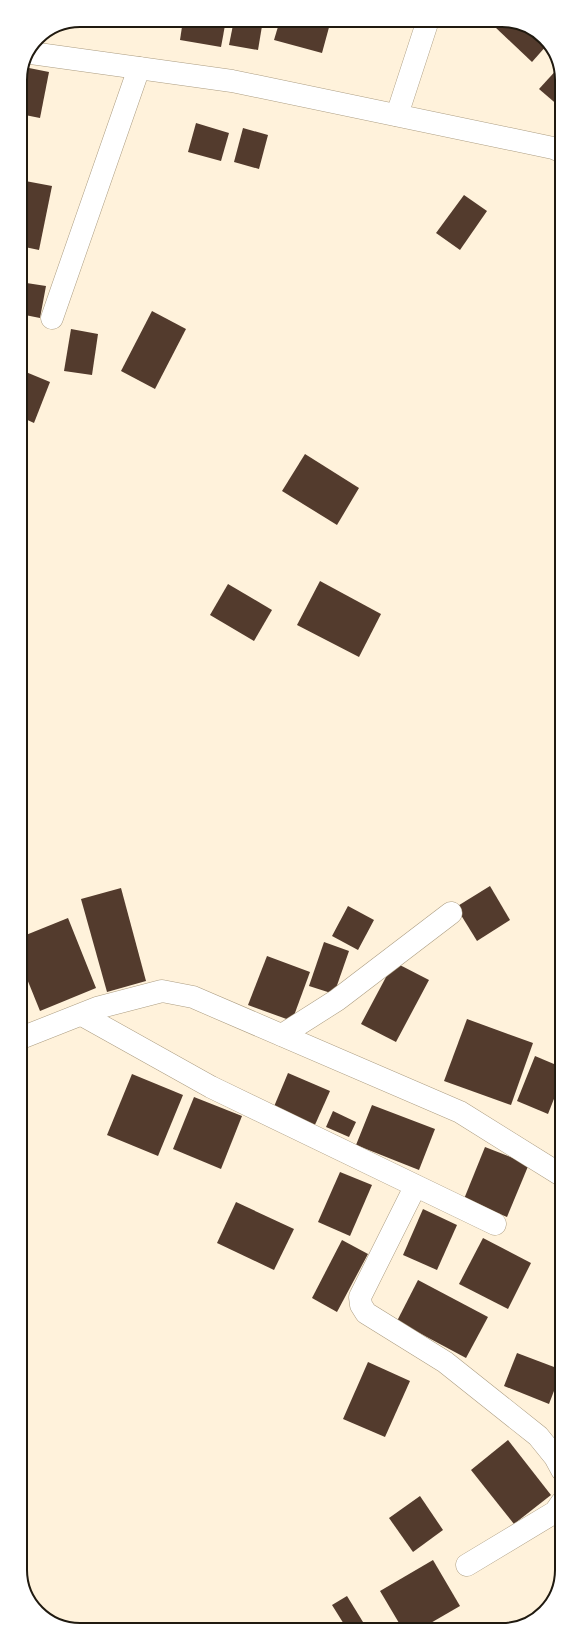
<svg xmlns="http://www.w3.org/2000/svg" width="582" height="1650" viewBox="0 0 582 1650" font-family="'IBM Plex Sans',sans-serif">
<rect width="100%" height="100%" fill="#fff2db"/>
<g fill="#533b2d">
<path d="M158,20h15l-1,4z"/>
<path d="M183,20h43l-5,27 -41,-7z"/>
<path d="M234,20h29l-5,30 -29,-5z"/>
<path d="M280,20h51l-9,33 -48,-13z"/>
<path d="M502,20l37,12 8,13 -15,17 -37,-35z"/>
<path d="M560,66v41l-21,-18z"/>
<path d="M24,67l25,5 -9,46 -20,-4v-38z"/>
<path d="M196,123l33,10 -8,28 -33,-9z"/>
<path d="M243,128l25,7 -9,34 -25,-7z"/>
<path d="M20,180l32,6 -13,64 -19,-4z"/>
<path d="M464,195l23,16 -27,39 -24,-17z"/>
<path d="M20,282l26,4 -6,32 -20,-4z"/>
<path d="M152,311l34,18 -31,60 -34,-18z"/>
<path d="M71,329l27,5 -6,41 -28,-4z"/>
<path d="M21,370l29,12 -16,41 -13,-6z"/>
<path d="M305,454l54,34 -22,37 -55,-34z"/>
<path d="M320,581l61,33 -22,43 -62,-32z"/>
<path d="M228,584l44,26 -18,31 -44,-26z"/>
<path d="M490,886l20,34 -33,21 -21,-34z"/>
<path d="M121,888l25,93 -39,11 -26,-93z"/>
<path d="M348,906l26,14 -16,30 -26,-14z"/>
<path d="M68,918l28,70 -56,23 -19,-47v-27z"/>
<path d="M324,942l25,9 -15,43 -25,-8z"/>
<path d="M267,956l43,16 -18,49 -44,-16z"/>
<path d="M394,962l35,18 -33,62 -35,-18z"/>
<path d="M467,1019l66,24 -22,62 -67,-24z"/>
<path d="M535,1056l26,11v14l-13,33 -31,-13z"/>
<path d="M288,1073l42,18 -16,36 -41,-18z"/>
<path d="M132,1074l51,21 -25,61 -51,-21z"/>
<path d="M194,1097l48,19 -21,53 -48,-20z"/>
<path d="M372,1105l63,24 -16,41 -63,-25z"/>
<path d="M333,1111l23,11 -7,15 -23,-10z"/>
<path d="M485,1147l44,17 -22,53 -43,-18z"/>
<path d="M340,1172l32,13 -22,51 -32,-14z"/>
<path d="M236,1202l58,27 -20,41 -57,-27z"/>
<path d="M423,1209l34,16 -20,45 -34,-15z"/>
<path d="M483,1238l48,25 -23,46 -49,-25z"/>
<path d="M342,1240l26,14 -31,58 -25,-14z"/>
<path d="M418,1280l70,37 -22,41 -69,-37z"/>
<path d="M517,1353l45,17 -13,34 -45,-18z"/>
<path d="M368,1362l42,19 -25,56 -42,-18z"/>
<path d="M508,1440l43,55 -37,29 -43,-54z"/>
<path d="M420,1496l23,34 -30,22 -24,-34z"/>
<path d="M433,1560l27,46 -38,22h-20l-22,-37z"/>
<path d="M347,1596l16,26 -10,7h-6l-15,-24z"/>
</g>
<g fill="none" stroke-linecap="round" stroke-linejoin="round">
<defs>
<g id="street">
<path d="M31,53l201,28 321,67 7,3"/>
<path d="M397,115l31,-95"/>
<path d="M52,318l87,-250"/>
<path d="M82,1015l129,72 284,137"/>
<path d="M282,1035l55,-35 114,-87"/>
<path d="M21,1038l76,-30 65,-17 31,6 267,115 101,63"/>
<path d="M415,1187l-55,110 1,8 5,8 79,49 93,74 17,21 7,13"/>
<path d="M467,1565l88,-53 7,-10"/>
</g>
</defs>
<use href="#street" stroke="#ac9d82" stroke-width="23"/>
<use href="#street" stroke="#fff" stroke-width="22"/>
</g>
<path d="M0 0H582V1650H0ZM80 27H502A53 53 0 0 1 555 80V1570A53 53 0 0 1 502 1623H80A53 53 0 0 1 27 1570V80A53 53 0 0 1 80 27Z" fill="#fff" fill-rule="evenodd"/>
<path fill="none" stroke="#201a10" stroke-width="2" d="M80 27H502A53 53 0 0 1 555 80V1570A53 53 0 0 1 502 1623H80A53 53 0 0 1 27 1570V80A53 53 0 0 1 80 27Z"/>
</svg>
